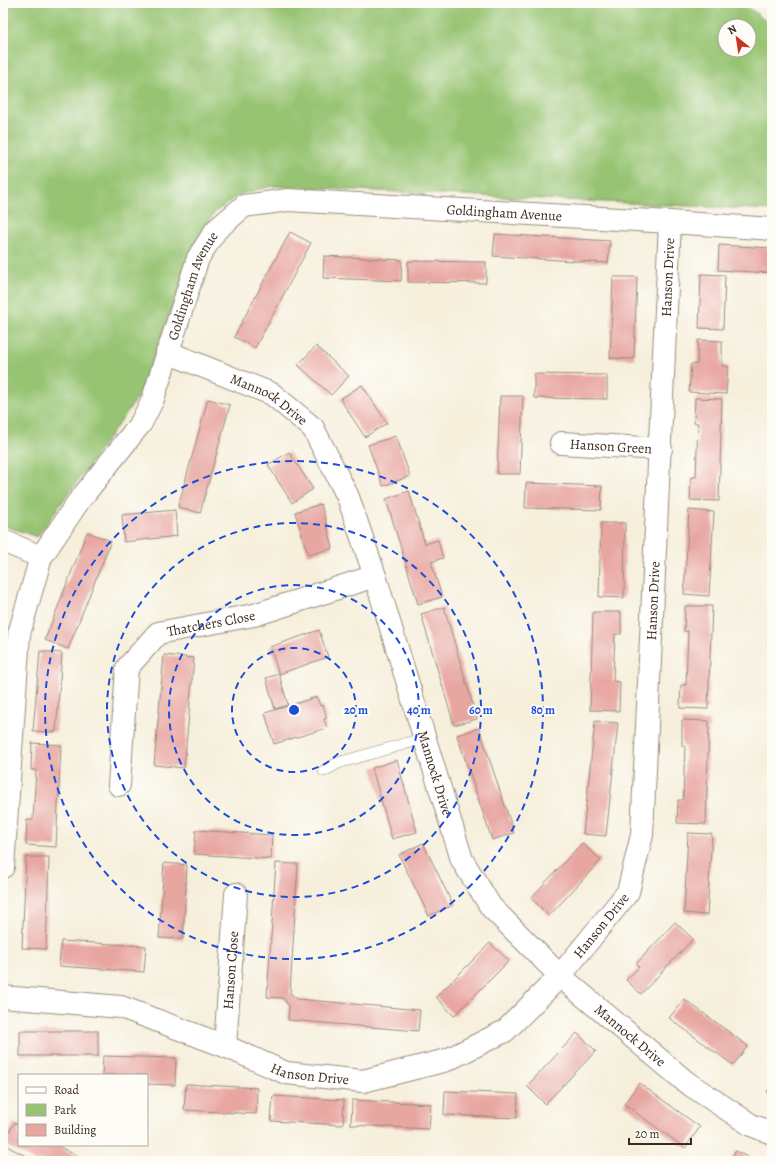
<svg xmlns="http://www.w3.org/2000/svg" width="775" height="1164" viewBox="0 0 775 1164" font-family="Alegreya,serif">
<rect width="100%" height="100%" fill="#fdfcf7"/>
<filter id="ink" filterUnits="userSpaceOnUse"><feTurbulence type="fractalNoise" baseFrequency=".025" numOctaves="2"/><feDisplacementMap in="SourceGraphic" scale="8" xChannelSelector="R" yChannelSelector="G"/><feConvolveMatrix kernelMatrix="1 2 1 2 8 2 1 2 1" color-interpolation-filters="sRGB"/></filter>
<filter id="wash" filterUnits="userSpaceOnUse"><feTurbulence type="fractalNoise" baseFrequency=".012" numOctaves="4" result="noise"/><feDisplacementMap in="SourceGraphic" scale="16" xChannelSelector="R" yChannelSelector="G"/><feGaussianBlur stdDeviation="0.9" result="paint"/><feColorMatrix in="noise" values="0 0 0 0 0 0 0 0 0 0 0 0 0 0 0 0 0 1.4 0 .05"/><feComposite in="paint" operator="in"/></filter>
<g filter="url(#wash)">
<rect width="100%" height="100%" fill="#f6efdc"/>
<path fill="#97c472" stroke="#697748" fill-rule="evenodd" d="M3,3h740l29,23v184l-500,-24 -31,8 -26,18 -18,28 -57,154 -103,143 -34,-12zM725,26h24v24h-24z"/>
<g id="blocks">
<g fill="#e8a6a1">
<path d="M290,232l21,11 -56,105 -21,-11z"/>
<path d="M495,234l115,7 -2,22 -115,-7z"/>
<path d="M719,245l53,3v25l-54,-3z"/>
<path d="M324,256l78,4 -1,21 -78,-3z"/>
<path d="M408,261l78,1v21l-78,-1z"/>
<path d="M701,274l24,1 -2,54 -24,-1z"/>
<path d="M613,277h24l-3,82 -24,-1z"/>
<path d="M698,340l24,1v25h6l-2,28 -37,-2 2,-28h6z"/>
<path d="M316,346l33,30 -18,19 -33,-30z"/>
<path d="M534,374l73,1v24l-73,-1z"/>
<path d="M362,385l25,38 -22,14 -25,-38z"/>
<path d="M500,396h23l-3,78h-23z"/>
<path d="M695,398l27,1 -3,102 -29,-1 1,-23h5l2,-54h-4z"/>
<path d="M208,399l22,6 -30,108 -22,-6z"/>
<path d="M396,436l14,40 -27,10 -15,-41z"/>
<path d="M289,452l24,37 -21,14 -24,-38z"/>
<path d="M526,483l76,3 -1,24 -76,-2z"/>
<path d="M409,491l16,53 13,-4 5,18 -12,4 11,35 -24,7 -32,-105z"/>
<path d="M321,504l12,44 -25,7 -13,-43z"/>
<path d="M175,510l2,26 -53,6 -2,-27z"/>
<path d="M689,510l25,2 -5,84 -25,-2z"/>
<path d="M601,523h24l-1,75 -25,-1z"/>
<path d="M87,532l24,9 -43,108 -23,-9z"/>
<path d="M685,606h27l-4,103 -28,-1 1,-23h5l2,-54h-4z"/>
<path d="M444,607l33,112 -23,6 -33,-111z"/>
<path d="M593,612h28v22h-6l-2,47 7,1 -1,29 -29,-1z"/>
<path d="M319,630l9,27 -49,17 9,31 -13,4 -9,-31 13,-4 -9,-27z"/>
<path d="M40,651l22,2 -6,79 -23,-1z"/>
<path d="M164,655l30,3 -10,110 -30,-3z"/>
<path d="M317,697l3,9 3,-1 4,13 -3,1 3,9 -53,16 -9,-31z"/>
<path d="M682,720l27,1 -3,103 -29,-1 1,-23h5l2,-54h-3z"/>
<path d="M595,721l23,2 -12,113 -23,-2z"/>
<path d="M479,728l35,105 -22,7 -35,-105z"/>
<path d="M32,743l29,2 -5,102 -30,-2 1,-25h6l3,-50h-5z"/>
<path d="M397,760l20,72 -25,7 -20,-71z"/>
<path d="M196,830l76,5 -1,24 -77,-5z"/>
<path d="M688,833l24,1 -5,81 -23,-2z"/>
<path d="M423,843l30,62 -24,11 -30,-61z"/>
<path d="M582,843l19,17 -52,56 -18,-18z"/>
<path d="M26,857h23l-3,92 -24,-1z"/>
<path d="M164,863l23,2 -4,74 -24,-1z"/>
<path d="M276,863l22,1 -8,129 7,6 123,11 -2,21 -130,-11 1,-14 -6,-8 -16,-1z"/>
<path d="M675,922l18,17 -52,55 -15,-14 13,-13 -3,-3z"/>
<path d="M61,941l85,5 -2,26 -85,-6z"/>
<path d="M490,943l19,18 -55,55 -18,-19z"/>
<path d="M684,999l64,47 -15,19 -64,-47z"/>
<rect x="20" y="1031" width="78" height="25"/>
<path d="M577,1033l19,18 -51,53 -18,-18z"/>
<path d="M103,1056l73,2 -1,27 -28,-1v-9h-45z"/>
<path d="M639,1083l61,44 -15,21 -61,-44z"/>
<path d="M186,1084l71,4 -1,26 -72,-4z"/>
<path d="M772,1084v11l-5,-3z"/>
<path d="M445,1091l73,3 -1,24 -73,-3z"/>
<path d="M273,1096l71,4 -1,25 -72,-4z"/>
<path d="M352,1100l79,4 -2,25 -78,-4z"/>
<path d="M14,1123l5,2v20h37l31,16h-52l-32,-17z"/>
<path d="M736,1151l19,10h-25z"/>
</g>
</g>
</g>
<g filter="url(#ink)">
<use href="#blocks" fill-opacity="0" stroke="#988c7d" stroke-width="1"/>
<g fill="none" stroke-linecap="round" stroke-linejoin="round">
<defs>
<path id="lane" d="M324,771l14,-8 87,-25"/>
<g id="street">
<path id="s1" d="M167,352l105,42 41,34 35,69 27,79 87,284 29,47 69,69 126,106 65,43 21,8"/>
<path id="s2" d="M561,443l100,6"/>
<path d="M3,541l38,16"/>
<path id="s3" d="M119,785l8,-117 31,-35 96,-18 121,-39"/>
<path id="s4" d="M3,867l16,-233 22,-77 37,-55 63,-79 12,-24 45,-141 18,-28 28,-24 44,-6 382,22 102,7"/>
<path id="s5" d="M3,997l118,10 104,39 61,27 77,8 84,-21 58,-29 55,-55 68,-84 14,-57 28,-613"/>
<path id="s6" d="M225,1046l11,-152"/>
</g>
</defs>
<use href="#lane" stroke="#988c7d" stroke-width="12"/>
<use href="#street" stroke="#988c7d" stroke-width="24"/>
<use href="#lane" stroke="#fff" stroke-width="11"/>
<use href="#street" stroke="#fff" stroke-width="22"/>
</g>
</g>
<g fill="none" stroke="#1d4ed8" stroke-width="2" stroke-dasharray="7 5">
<circle cx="294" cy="710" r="62"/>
<circle cx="294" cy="710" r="125"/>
<circle cx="294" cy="710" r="187"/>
<circle cx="294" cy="710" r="249"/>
</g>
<g text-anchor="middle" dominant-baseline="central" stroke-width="4" stroke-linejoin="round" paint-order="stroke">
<g font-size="14" fill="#3b2a1e" stroke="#fdfcf7">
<text stroke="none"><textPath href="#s4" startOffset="987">Goldingham Avenue</textPath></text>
<text stroke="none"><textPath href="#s5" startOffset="1328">Hanson Drive</textPath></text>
<text stroke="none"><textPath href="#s4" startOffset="628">Goldingham Avenue</textPath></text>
<text stroke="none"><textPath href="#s1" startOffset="113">Mannock Drive</textPath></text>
<text stroke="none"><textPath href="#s2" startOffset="50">Hanson Green</textPath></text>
<text stroke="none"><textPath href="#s5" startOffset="1004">Hanson Drive</textPath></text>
<text stroke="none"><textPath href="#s3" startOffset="218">Thatchers Close</textPath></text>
<text stroke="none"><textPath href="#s1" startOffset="533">Mannock Drive</textPath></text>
<text stroke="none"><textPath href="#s5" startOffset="668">Hanson Drive</textPath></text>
<text stroke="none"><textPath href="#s6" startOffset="76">Hanson Close</textPath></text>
<text stroke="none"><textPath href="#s1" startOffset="869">Mannock Drive</textPath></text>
<text stroke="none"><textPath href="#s5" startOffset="320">Hanson Drive</textPath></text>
</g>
</g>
<circle cx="294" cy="710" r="6" fill="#1d4ed8" stroke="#fdfcf7" stroke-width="2"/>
<g font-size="12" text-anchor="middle" font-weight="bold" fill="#1d4ed8" stroke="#fdfcf7" stroke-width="4" stroke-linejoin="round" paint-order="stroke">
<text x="356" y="714">20 m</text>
<text x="419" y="714">40 m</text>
<text x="481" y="714">60 m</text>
<text x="543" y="714">80 m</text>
</g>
<rect width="775" height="1164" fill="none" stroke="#fdfcf7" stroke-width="16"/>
<rect x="18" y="1074" width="130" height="72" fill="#fdfcf7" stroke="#afa8a0"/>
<rect x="26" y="1087" width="20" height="6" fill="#ffffff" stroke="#afa8a0"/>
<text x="54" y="1094" font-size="12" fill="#3b2a1e">Road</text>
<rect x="26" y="1104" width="20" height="12" fill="#97c472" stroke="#afa8a0"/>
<text x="54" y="1114" font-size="12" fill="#3b2a1e">Park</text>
<rect x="26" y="1124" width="20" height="12" fill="#e8a6a1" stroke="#afa8a0"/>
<text x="54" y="1134" font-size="12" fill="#3b2a1e">Building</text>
<g transform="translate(737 38) rotate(330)"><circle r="19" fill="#fdfcf7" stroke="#afa8a0"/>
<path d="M0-3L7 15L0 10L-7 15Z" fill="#c8321e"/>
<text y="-6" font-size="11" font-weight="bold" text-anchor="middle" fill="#3b2a1e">N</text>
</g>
<path d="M629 1138v6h62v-6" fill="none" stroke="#3b2a1e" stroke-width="2"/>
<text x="635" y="1138" font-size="12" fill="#3b2a1e" stroke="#fdfcf7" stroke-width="3" paint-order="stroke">20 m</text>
</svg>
